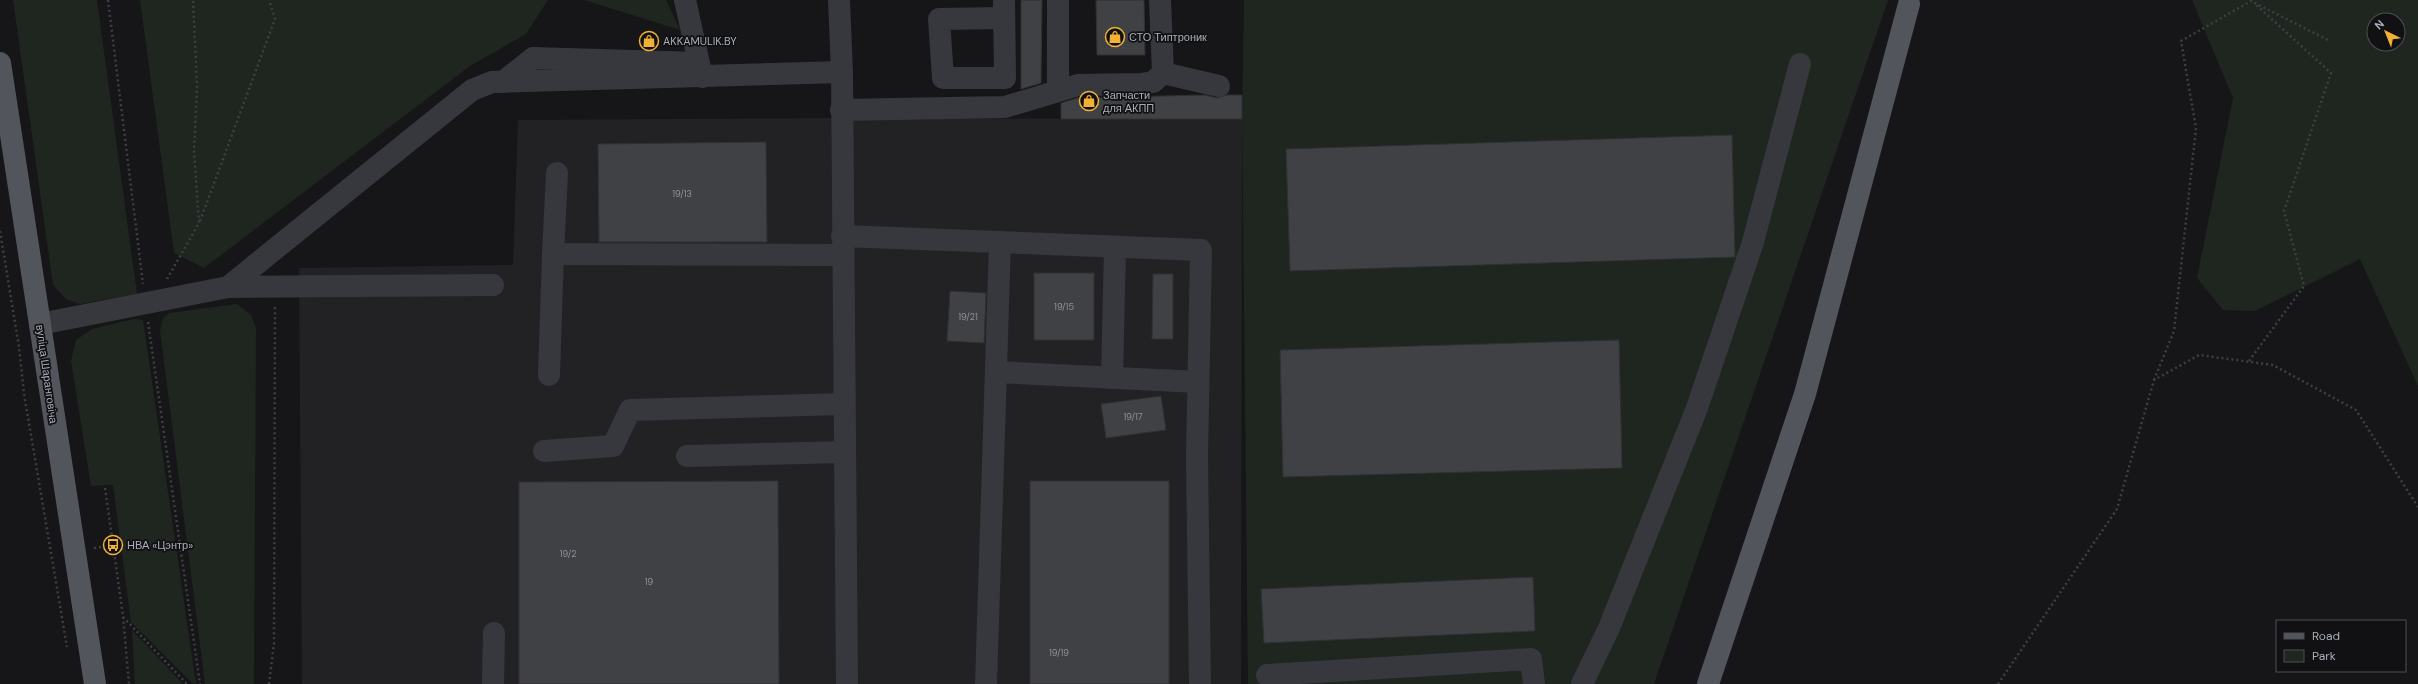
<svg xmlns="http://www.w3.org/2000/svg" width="2418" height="684" viewBox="0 0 2418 684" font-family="'DM Sans',sans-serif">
<rect width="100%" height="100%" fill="#161618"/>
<path fill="#222225" d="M841,118l401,1 -1,565h-939l-3,-416 214,-3 5,-145z"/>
<g fill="#1e261f" fill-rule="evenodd">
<path d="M13,0h84l40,294 -57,10 -14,-5 -13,-14z"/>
<path d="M140,0h408l-22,34 -56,32 -266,202 -30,-15z"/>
<path d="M584,0h82l14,30z"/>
<path d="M1244,0h644l-234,684h-406l-6,-565z"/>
<path d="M2192,0h226v386l-58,-127 -105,52 -32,-1 -26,-32 36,-180zM2374,20h24v24h-24z"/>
<path d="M237,304l14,11 5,13 -2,356h-49l-45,-354 3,-12 6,-5z"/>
<path d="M134,319l9,1 53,364 -4,-1 -61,-61 -18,-137 -22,1 -20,-125 5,-21 16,-11z"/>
<path d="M132,630l51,54h-48z"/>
</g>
<g fill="#404145" stroke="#303034">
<path d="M1021,0h21l-1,83 -20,6z"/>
<path d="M1096,0h48l1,55h-48z"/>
<path d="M1205,95l12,3 10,-3h15v24h-181v-16l17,-5z"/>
<path d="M1732,135l3,122 -445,14 -4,-122z"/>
<path d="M766,142l1,100h-168l-1,-98z"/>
<rect x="1034" y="273" width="60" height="67"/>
<path d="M1153,274h20v65h-21z"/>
<path d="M950,291l36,2 -2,50 -37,-2z"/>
<path d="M1619,340l3,128 -339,9 -3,-127z"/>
<path d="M1161,396l5,34 -60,8 -5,-34z"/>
<path d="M778,481l1,203h-260v-202z"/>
<rect x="1030" y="481" width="139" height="203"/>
<path d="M1533,577l2,54 -271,12 -3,-54z"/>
</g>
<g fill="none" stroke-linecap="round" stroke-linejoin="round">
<g stroke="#3d3f44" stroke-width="2.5" stroke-dasharray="2 3" stroke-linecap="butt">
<path d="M108,0l35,284"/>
<path d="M200,221l75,-202 -6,-19"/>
<path d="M0,231l19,116 5,47 43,253"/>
<path d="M167,279l32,-56 -5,-72 3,-64 -4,-87"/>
<path d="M148,322l52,362"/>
<path d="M2249,361l55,-75 -20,-75 47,-138 -77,-70"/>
<path d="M2154,380l20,-49 22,-203 -15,-87 70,-40 79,40"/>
<path d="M105,488l18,128 6,68"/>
<path d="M94,548l19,-3"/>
<path d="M123,617l64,67"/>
<path d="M269,684l5,-41 1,-337"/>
<path d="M1998,684l119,-175 37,-129 45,-25 74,10 83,45 62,97"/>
</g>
<g stroke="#37383d" stroke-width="22">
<path d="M685,0l17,77"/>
<path d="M839,0l3,72 5,612"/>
<path d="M1058,0v89"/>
<path d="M1004,18l-65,1 4,59h62l-1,-78"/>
<path d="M1163,73l56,13"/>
<path d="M503,82l30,-24 166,5"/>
<path d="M841,110l164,-3 73,-22 63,-1 12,-2 10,-9 -3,-73"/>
<path d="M557,173l-4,81 290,1"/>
<path d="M842,236l359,14 -4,207 3,227"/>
<path d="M228,287l265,-2"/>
<path d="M40,324l188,-37 244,-197 20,-8 350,-10"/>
<path d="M996,372l202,10"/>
<path d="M549,375l4,-121"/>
<path d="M1112,378l3,-131"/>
<path d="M544,451l69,-5 17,-36 214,-6"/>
<path d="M687,456l157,-4"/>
<path d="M1267,675l264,-16 3,25"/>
<path d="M493,683l1,-50"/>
<path d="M986,684l14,-442"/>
<path d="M1582,684l27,-56 88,-220 56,-166 47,-178"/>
</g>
<g stroke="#53555c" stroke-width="22">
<path d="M0,63l95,621"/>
<path d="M1708,684l97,-290 104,-390"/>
</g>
</g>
<defs>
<symbol id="shop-ring" viewBox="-11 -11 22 22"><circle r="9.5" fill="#111113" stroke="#f2b134" stroke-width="1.5"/><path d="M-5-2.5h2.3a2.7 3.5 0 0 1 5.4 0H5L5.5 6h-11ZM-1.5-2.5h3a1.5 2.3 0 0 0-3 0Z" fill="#f2b134"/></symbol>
<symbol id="bus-ring" viewBox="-11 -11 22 22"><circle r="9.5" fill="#111113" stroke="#f2b134" stroke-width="1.5"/><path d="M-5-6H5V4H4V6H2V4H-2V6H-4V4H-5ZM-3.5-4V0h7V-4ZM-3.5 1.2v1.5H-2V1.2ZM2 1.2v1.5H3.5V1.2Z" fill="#f2b134"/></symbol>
</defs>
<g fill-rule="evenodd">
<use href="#shop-ring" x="1104" y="26" width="22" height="22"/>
<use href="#shop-ring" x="638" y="30" width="22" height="22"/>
<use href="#shop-ring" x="1078" y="90" width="22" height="22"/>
<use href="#bus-ring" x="102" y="534" width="22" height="22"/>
</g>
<g text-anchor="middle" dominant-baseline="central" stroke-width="3.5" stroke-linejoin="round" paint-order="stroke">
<g font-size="9" fill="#8e929b">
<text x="682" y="194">19/13</text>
<text x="1064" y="307">19/15</text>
<text x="968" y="317">19/21</text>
<text x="1133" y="417">19/17</text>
<text x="568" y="554">19/2</text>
<text x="649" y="582">19</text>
<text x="1059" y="653">19/19</text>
</g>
<g font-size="11" fill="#a8adb8" stroke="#111113" text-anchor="start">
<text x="1129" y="37">СТО Типтроник</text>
<text x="663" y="41">AKKAMULIK.BY</text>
<text x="1103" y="95">Запчасти<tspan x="1103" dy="13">для АКПП</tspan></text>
<text x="127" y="545">НВА «Цэнтр»</text>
</g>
<g font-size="11" fill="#a8adb8" stroke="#111113">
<text transform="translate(47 374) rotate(82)">вуліца Шаранговіча</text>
</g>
</g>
<rect x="2276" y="620" width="130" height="52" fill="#111113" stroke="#4d4f55"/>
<rect x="2284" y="633" width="20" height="6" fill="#53555c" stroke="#4d4f55"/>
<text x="2312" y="640" font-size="12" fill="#a8adb8">Road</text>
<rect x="2284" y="650" width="20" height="12" fill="#1e261f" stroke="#4d4f55"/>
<text x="2312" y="660" font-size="12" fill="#a8adb8">Park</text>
<g transform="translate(2386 32) rotate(317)"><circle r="19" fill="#111113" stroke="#4d4f55"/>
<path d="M0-3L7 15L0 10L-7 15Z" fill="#f2b134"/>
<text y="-6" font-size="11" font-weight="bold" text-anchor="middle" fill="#a8adb8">N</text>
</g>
</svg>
